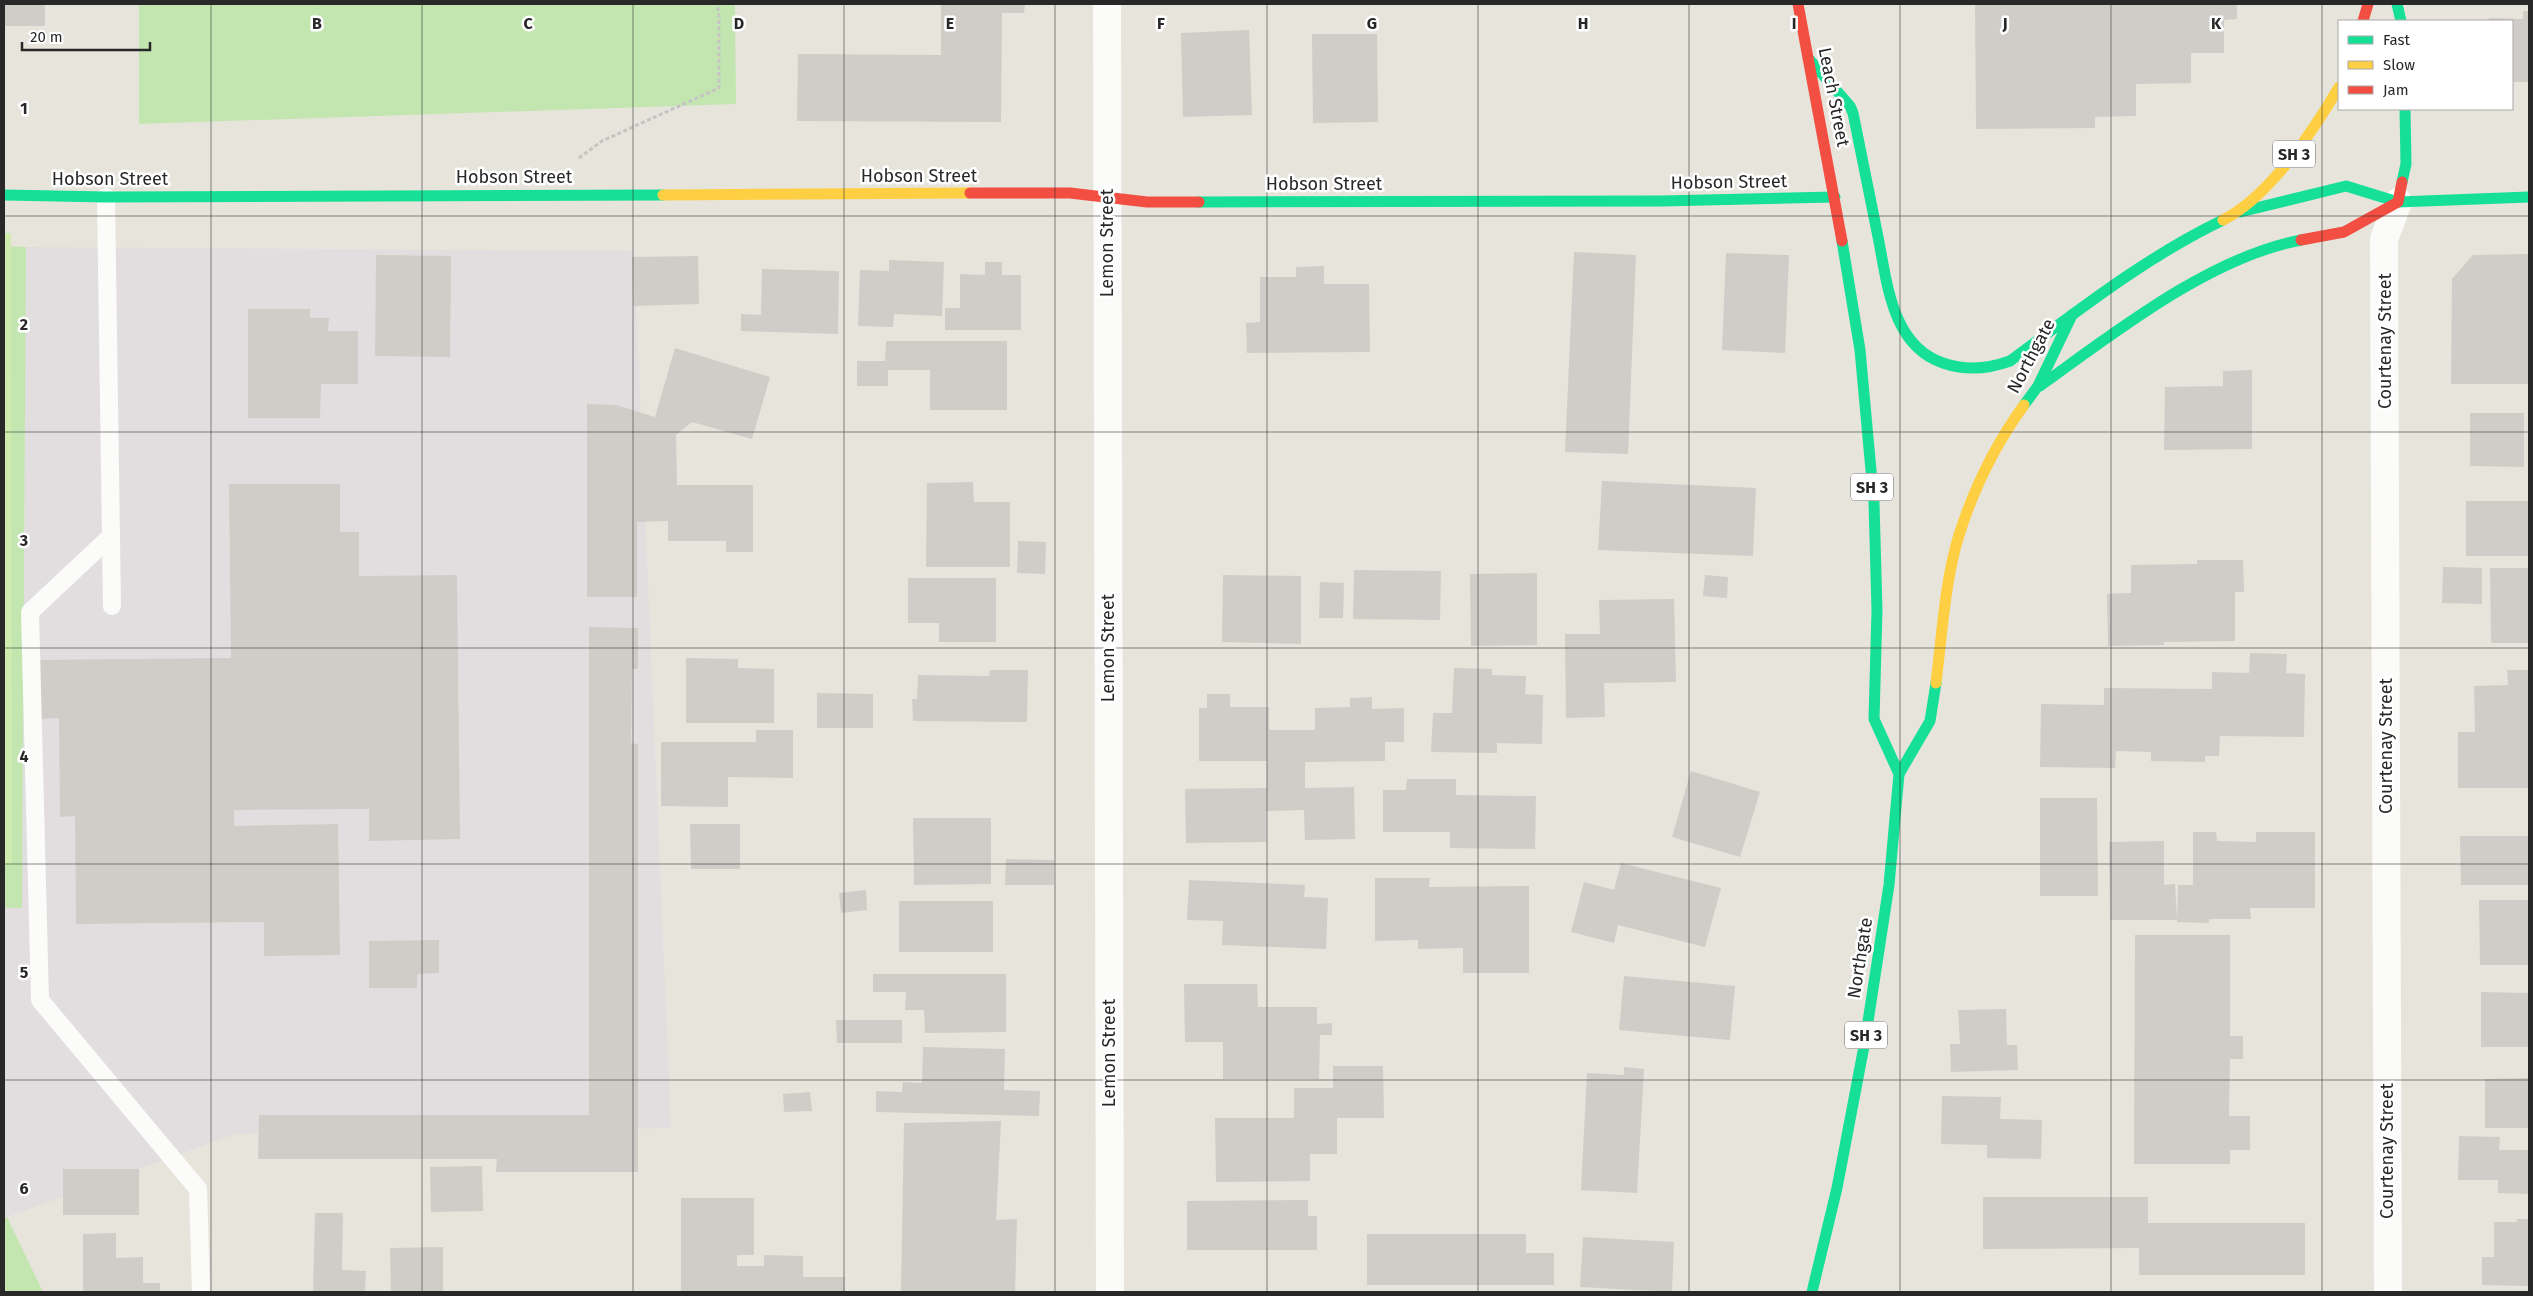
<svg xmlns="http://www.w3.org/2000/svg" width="2533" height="1296" viewBox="0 0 2533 1296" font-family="'Fira Sans',sans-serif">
<rect width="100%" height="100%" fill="#e7e4dc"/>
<path fill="#e2dee0" d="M26,247l608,4 37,877 -436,6 -228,83h-3v-309l18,-1z"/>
<g fill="#c3e6b1">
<path d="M139,4h596l1,100 -597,20z"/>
<path d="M4,246l22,1 -4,661h-18z"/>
<path d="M4,1217h3l36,75h-39z"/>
</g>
<path fill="#cfebae" d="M4,233h7l1,632h-8z"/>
<g fill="#d0cdc8">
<rect x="4" y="4" width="41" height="22"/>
<path d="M941,4h84l-1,9h-22l-1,109 -204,-1 1,-67 143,1z"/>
<path d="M1975,4h262v15l-13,1v33h-33v30l-55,1v32l-41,1v11l-119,1z"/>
<path d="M2523,11h6v71h-17v-61h-23v-3l34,1z"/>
<path d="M1249,30l3,85 -69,2 -2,-84z"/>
<path d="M1312,34h65l1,88 -65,1z"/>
<path d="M1574,252l62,3 -8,199 -63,-2z"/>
<path d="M1726,253l63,2 -4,98 -63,-3z"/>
<path d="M2529,254v130h-78l1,-105 21,-24z"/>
<path d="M376,255l75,1 -1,101 -75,-1z"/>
<path d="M698,256l1,48 -66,2 -1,-49z"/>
<path d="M889,260l55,2 -2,54 -48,-2 -1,13 -35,-1 2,-56 29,1z"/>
<path d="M985,262h17v13h19v55h-76v-22h15v-34l25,1z"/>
<path d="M1324,266v18h45l1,68 -123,1 -1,-30 14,-1v-45h36v-10z"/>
<path d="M762,269l77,2 -1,63 -97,-3v-17l20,1z"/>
<path d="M248,309h62v9h19l-1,13h30v53h-37l-1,34h-72z"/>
<path d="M886,341h121v69h-77v-40h-42v16h-31v-25h28z"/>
<path d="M675,348l95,29 -18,62 -60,-17 -16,13 1,50h76v67h-27v-11h-58v-20l-31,1v75h-50v-193l29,1 39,12z"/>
<path d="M2252,370v79l-88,1 1,-63 58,-1v-15z"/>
<path d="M2470,413h54v54l-54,-1z"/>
<path d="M1602,481l154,7 -3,68 -155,-6z"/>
<path d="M973,482l1,20h36v65h-84l1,-84z"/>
<path d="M229,484h111v48h19v44l98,-1 3,264 -91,2v-32l-135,1v16l104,-2 2,131 -76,1v-34l-188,2 -1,-108 -15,1 -1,-99 -24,1 -1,-59 197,-2z"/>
<rect x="2466" y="501" width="63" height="55"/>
<path d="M1018,541l28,1 -1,32 -28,-1z"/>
<path d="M2197,560h46l1,32h-9v49l-71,1v3l-56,1 -1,-52 24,-1v-28l66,-1z"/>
<path d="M2443,567l39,1v36l-40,-1z"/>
<path d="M2490,568h39v75h-38z"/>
<path d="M1354,570l87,1 -1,49 -87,-1z"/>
<path d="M1537,573v72l-66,1 -1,-72z"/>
<path d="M1223,575l78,1v68l-79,-2z"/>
<path d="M1705,575l23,2 -1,21 -24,-2z"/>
<path d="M908,578h88v64h-57v-19h-31z"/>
<path d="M1320,582l24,1 -1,35h-24z"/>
<path d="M1674,599l2,83 -72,1 1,34 -39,1 -1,-84h35l-1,-34z"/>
<path d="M589,627l49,1v41h-6l-1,74 7,1v428h-142l1,-13h-239l1,-44h330z"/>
<path d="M2250,653l37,1 -1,19 19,1 -1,63 -84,-1 -1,20h-14v6l-54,-1v-9l-35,-1 -1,17 -75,-1 1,-63 63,1v-17l108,1v-17l37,1z"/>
<path d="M686,658l52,1v9l36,1v54h-88z"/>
<path d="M1454,668l38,1v6l34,1 -1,18 18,1 -1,49 -45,-1v10l-66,-1 2,-39h19z"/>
<path d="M990,670h38l-1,52 -114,-1 -1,-22h5l1,-24 71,1z"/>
<path d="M2507,670h22v118h-71v-56h17l-1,-46 34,-1z"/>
<path d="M817,693l56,1v34h-56z"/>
<path d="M1207,694h23v13h39v23h46v-22l35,-1v-9l22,-1v12l32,-1v34h-19v19l-80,1v26l49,-1 1,52 -50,1 -1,-30 -38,1v31l-80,1 -1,-54 82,-1v-27h-68v-53h8z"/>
<path d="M756,730h37v48l-65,-1v30l-67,-1v-64h95z"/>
<path d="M1691,771l69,21 -20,65 -68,-20z"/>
<path d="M1407,779h49v16l80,1 -1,53 -85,-1v-16h-67v-42h23z"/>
<path d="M2040,798h57l1,98h-58z"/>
<path d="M913,818h78v66l-77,1z"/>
<path d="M690,824h50v45h-49z"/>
<path d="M2193,832h23l1,9 39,1v-10h59v76h-65l1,11h-42v4l-32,-1 1,-37h15z"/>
<path d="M2460,836h69v49h-68z"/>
<path d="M2164,841v44l11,-1 2,36h-67l-1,-78z"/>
<path d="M1006,859l48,1v25h-49z"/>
<path d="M1621,863l100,25 -16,59 -87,-22 -4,18 -43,-11 13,-50 30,8z"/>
<path d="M1375,878h55l-1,9 100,-1v87h-66v-25l-45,1v-9l-43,1z"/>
<path d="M1189,880l116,5 -1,12 24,1 -2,51 -104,-4 1,-24 -36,-1z"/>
<path d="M866,890l1,20 -26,3 -2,-20z"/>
<path d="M2479,900h50v65h-49z"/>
<rect x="899" y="901" width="94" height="51"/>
<path d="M2135,935h95v101h13v23h-13l-1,57h21v34h-20v14h-96z"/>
<path d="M439,940v33l-22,1v14h-48v-47z"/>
<path d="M873,974h133v58l-81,1 -1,-23h-19l1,-18h-33z"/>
<path d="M1624,976l111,10 -5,54 -111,-10z"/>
<path d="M1184,984h73l1,23h59v17l15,-1v12h-12l-1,44h-96v-37h-38z"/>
<path d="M2481,992l48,1v54h-48z"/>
<path d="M2006,1009l1,36h10l1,25 -67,2 -1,-28h10l-2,-34z"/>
<path d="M836,1020h66v23h-65z"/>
<path d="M923,1047l82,2 -1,41 36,1 -1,25 -163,-4v-21l26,1 1,-10 19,1z"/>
<path d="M1333,1066h50l1,52h-47v36h-27v27l-94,1 -1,-64h79v-30h39z"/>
<path d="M1624,1067l20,2 -7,124 -56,-3 6,-117 37,2z"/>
<path d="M2529,1078v50h-44v-49z"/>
<path d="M810,1092l2,19 -28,1 -1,-18z"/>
<path d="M1942,1096l59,1 -1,22 42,1 -1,39 -54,-1v-13l-46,-1z"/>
<path d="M1001,1121l-5,99 21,-1 -2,73h-114l3,-169z"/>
<path d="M2459,1136l41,1 -1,13h30v44l-31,-1v-13h-40z"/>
<path d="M482,1166l1,45 -52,1 -1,-45z"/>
<rect x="63" y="1169" width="76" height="46"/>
<path d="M1983,1197h165v26h157v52h-166v-27l-156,1z"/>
<path d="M681,1198h73v57h-17v11h27v-11l39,1v21h42v15h-164z"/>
<path d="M1308,1200v16h9v34h-130v-49z"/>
<path d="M315,1213h28l-1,57 24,1 -1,21h-52z"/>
<path d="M2517,1219h12v67l-47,-1v-28h12v-35h23z"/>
<path d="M116,1233v25l27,-1v26h17v9h-77v-58z"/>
<path d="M1367,1234h159v19h28v32h-187z"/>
<path d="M1583,1237l91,5 -2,50 -92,-5z"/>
<path d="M443,1247v45h-52l-1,-44z"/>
</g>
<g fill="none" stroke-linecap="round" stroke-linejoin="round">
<path stroke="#c5c4c3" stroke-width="3" stroke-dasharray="4 2.5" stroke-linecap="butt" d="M579,158l23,-17 117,-53v-75l-2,-9"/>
<g stroke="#fbfbfa" stroke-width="18">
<path d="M106,197l6,409"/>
<path d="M111,536l-81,76 10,388 158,189 3,103"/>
</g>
<g stroke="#fbfbfa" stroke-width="28">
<path d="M1107,4l3,1288"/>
<path d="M2388,1292l-4,-1053 14,-37"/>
</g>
<g stroke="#16e098" stroke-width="11">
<path d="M2397,4l4,17"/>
<path d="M1809,59l41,47 3,7c8,40 16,79 24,119 10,47 13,113 66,131 23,8 45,6 67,-2 69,-51 136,-104 213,-141"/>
<path d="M2402,182l4,-18 -1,-55"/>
<path d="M4,195l102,2 557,-2"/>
<path d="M1199,202l463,-1 173,-4"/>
<path d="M2398,202l131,-5"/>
<path d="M2240,212l106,-26 52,16"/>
<path d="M1842,241l18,109 14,153 3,107 -3,109 25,55"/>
<path d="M2040,386c74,-53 170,-129 261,-146"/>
<path d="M2024,405l14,-19 34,-71"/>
<path d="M1812,1292l25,-104 28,-147 24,-156 10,-111 31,-53 6,-38"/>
</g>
<g stroke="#ffcf43" stroke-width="11">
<path d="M663,195l307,-2"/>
<path d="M2223,220c46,-23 91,-90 116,-133"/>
<path d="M1936,683c6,-48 9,-103 23,-148 15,-47 36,-90 65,-130"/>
</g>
<g stroke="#f24e42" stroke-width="11">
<path d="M1798,4l44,237"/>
<path d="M2363,21l5,-17"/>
<path d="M970,193h100l77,9h52"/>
<path d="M2301,240l43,-8 54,-30 4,-20"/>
</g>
</g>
<path fill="none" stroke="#282828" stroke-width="1" stroke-opacity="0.55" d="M211,4v1288M422,4v1288M633,4v1288M844,4v1288M1055,4v1288M1267,4v1288M1478,4v1288M1689,4v1288M1900,4v1288M2111,4v1288M2322,4v1288M4,216h2525M4,432h2525M4,648h2525M4,864h2525M4,1080h2525"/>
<g text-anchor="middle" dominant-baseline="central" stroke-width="5" stroke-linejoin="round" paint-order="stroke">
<g fill="#fff" stroke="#686868" stroke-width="1">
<rect x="2273" y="140.5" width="42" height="27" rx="4"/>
<rect x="1851" y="473.5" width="42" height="27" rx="4"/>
<rect x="1845" y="1021.5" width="42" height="27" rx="4"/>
</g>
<g font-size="16" font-weight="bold" fill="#282828">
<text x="2294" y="154">SH 3</text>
<text x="1872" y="487">SH 3</text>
<text x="1866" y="1035">SH 3</text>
</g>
<g font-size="18" fill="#282828" stroke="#fff">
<text transform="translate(1834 97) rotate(79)">Leach Street</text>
<text x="919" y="176">Hobson Street</text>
<text x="514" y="177">Hobson Street</text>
<text x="110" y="179">Hobson Street</text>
<text transform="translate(1729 182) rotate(-1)">Hobson Street</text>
<text x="1324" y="184">Hobson Street</text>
<text transform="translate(1107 243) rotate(-90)">Lemon Street</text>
<text transform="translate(2385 341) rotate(-90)">Courtenay Street</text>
<text transform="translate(2031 356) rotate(-62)">Northgate</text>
<text transform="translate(1108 648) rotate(-90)">Lemon Street</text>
<text transform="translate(2386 746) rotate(-90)">Courtenay Street</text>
<text transform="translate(1860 958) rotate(-81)">Northgate</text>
<text transform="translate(1109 1053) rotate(-90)">Lemon Street</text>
<text transform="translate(2387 1151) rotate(-90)">Courtenay Street</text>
</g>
</g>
<g font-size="16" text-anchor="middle" font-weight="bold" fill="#282828" stroke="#fff" stroke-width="5" stroke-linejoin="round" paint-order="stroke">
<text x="317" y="29">B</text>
<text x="528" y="29">C</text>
<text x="739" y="29">D</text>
<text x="950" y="29">E</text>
<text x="1161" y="29">F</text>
<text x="1372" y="29">G</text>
<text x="1583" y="29">H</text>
<text x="1794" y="29">I</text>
<text x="2005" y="29">J</text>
<text x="2216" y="29">K</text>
<text x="24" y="114">1</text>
<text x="24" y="330">2</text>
<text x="24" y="546">3</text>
<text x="24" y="762">4</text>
<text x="24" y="978">5</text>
<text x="24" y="1194">6</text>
</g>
<rect width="2533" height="1296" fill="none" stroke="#282828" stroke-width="10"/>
<rect x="2338" y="20" width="175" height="90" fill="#ffffff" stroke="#a9a9a9"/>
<rect x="2348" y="36" width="25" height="8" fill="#16e098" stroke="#a9a9a9"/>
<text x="2383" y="45" font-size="15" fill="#282828">Fast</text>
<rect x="2348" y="61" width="25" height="8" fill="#ffcf43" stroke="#a9a9a9"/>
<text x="2383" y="70" font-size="15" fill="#282828">Slow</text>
<rect x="2348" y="86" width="25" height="8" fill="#f24e42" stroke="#a9a9a9"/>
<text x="2383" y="95" font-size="15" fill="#282828">Jam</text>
<path d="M22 42v8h128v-8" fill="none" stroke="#282828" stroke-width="2.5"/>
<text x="30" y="42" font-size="15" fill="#282828" stroke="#ffffff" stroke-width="4" paint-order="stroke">20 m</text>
</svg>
